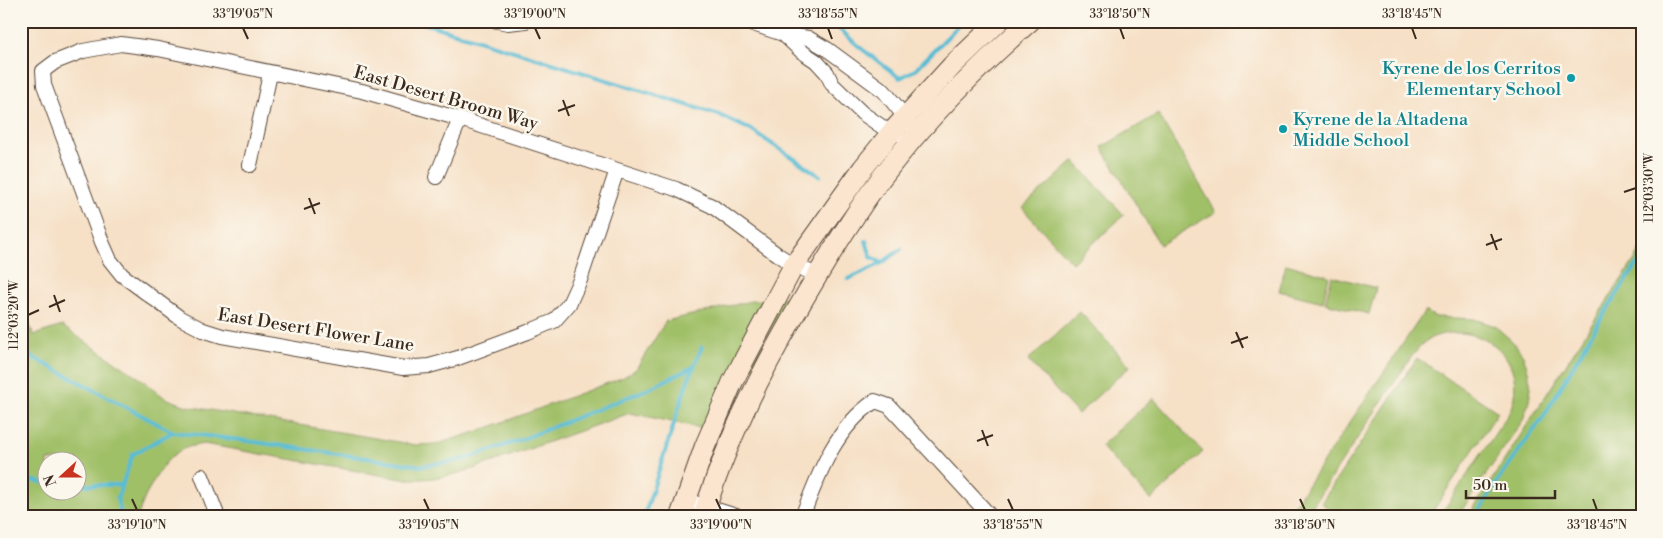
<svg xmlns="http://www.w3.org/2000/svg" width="1663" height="538" viewBox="0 0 1663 538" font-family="'Libre Bodoni',serif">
<rect width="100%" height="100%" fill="#fbf7ec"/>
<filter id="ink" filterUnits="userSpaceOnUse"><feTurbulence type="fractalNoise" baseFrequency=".02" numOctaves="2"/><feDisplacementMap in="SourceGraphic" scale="10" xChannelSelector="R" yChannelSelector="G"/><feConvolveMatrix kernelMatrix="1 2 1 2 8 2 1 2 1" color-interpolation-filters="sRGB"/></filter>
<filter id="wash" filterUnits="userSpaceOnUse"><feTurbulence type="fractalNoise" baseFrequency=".0096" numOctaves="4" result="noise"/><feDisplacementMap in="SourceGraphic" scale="20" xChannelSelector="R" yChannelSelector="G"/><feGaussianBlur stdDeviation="1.12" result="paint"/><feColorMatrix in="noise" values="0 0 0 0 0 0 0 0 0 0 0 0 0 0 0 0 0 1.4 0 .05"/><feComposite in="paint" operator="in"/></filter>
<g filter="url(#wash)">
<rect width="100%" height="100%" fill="#f6e0c6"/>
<g fill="#a0c068" stroke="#6e7543" fill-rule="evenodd">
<path d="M1158,114l58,98 -56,33 -58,-98z"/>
<path d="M1074,161l50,54 -52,48 -50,-55z"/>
<path d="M1642,247v270h-174l120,-187 48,-72z"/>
<path d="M1286,264l43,12 -6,26 -44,-11z"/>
<path d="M1332,276l44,12 -7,26 -44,-11z"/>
<path d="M789,297l-26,45 -38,91 -95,-20 -157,56c-26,8 -44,11 -71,10l-198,-35c-12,2 -20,3 -29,10 -14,9 -34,47 -37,63h-117v-212l13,30 28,-9 82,55 21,17 22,8 229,39 21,-1 42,-13 145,-54 12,-8 30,-48 85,-20zM48,460h30v30h-30z"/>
<path d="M1425,311l11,6 38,2 21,7 17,15 11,14 5,16 3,17 -2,13 -6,19 -66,97h-18l70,-104c17,-39 -5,-76 -48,-80 -13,-1 -29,2 -39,11 -3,4 -6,8 -10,12l-101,152 -4,9h-21z"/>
<path d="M1080,312l50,54 -52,48 -50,-54z"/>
<path d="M1417,358l81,54 -69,105h-88l-20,-14z"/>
<path d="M1153,398l50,54 -52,48 -50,-54z"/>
</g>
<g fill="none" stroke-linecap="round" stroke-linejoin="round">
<g stroke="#56bcd4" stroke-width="4">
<path d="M417,21l302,94 32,15 69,46"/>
<path d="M830,21l32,28 38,29 15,-8 48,-49"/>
<path d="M866,241l5,16 11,6"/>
<path d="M848,279l34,-16 19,-14"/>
<path d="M21,351l152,81 68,8 180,26 41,-6 56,-19 130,-52 45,-22"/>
<path d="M21,479l27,4"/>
<path d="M78,485h45"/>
<path d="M122,517l-5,-18 16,-45 40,-22"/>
<path d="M644,517l43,-134 15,-36"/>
<path d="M1475,517l28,-44 41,-57 56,-96 42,-63"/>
</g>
</g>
</g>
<g filter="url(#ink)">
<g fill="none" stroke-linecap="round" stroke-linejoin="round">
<defs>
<g id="street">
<path d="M497,21l11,2 18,-2"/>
<path d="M744,21l39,13 25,4 19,11 57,42 21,26 4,9"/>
<path d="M783,34l18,17 15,10 11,12 5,11 30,29 29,20 7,1"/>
<path d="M250,165l20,-91"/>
<path d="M617,170l-37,110 -11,24 -15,17 -26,11 -70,26 -29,8 -26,2 -181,-32 -19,-6 -23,-12 -58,-43 -12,-15 -8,-18 -58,-157 -1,-14 12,-9 28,-11 38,-7 37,5 204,42 98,28 216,70 36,17 66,49 16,10 23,10"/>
<path d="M436,177l24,-58"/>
<path d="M202,476l16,41"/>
<path d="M685,500l54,17"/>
<path d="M802,517c17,-44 33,-89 73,-116l14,5 102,111"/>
</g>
<g id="secondary">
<path d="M680,517l25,-71 28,-65 61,-116 69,-97 28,-35 61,-67 47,-45"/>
<path d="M703,517c21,-70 54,-137 90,-200 23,-40 47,-80 73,-118 46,-66 104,-125 164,-178"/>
</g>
</defs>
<use href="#street" stroke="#574537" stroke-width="16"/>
<use href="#secondary" stroke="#574537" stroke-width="22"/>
<use href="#street" stroke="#fff" stroke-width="14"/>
<use href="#secondary" stroke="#fbe5cf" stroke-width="20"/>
</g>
</g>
<path fill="none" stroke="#3b2a1e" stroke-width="2" d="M243,28l5,11M535,28l5,11M828,28l4,11M1120,28l4,11M1412,28l4,11M563,100l6,16M558,111l17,-6M1624,192l12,-4M309,198l6,16M304,209l16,-6M1491,234l6,16M1486,245l16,-6M54,295l6,17M49,307l16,-7M28,315l11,-5M1236,332l7,16M1231,343l17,-6M982,430l6,16M977,441l16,-6M132,499l5,11M424,499l5,11M716,499l5,11M1008,499l5,11M1300,499l5,11M1593,499l4,11"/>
<g fill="#0f9aa8" stroke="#fbf7ec" stroke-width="2">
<circle cx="1571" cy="78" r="5"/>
<circle cx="1283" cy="129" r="5"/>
</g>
<g text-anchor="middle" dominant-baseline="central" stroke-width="5" stroke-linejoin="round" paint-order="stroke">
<g font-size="18" fill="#0d838f" stroke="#fbf7ec" text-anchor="end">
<text x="1561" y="68">Kyrene de los Cerritos<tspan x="1561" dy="21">Elementary School</tspan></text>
<text x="1293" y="119" text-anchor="start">Kyrene de la Altadena<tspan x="1293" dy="21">Middle School</tspan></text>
</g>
<g font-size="18" fill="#3b2a1e" stroke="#fbf7ec">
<text transform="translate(446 98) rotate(16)">East Desert Broom Way</text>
<text transform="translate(316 330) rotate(9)">East Desert Flower Lane</text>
</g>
</g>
<rect width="1663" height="538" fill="none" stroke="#fbf7ec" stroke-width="55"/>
<g transform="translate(62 476) rotate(249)"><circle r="24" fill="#fbf7ec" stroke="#aea59a"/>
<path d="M0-4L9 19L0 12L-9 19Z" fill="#c8321e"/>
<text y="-8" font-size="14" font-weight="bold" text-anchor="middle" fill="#3b2a1e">N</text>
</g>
<path d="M1466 490v8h89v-8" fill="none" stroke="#3b2a1e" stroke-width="2.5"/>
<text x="1473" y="490" font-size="15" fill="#3b2a1e" stroke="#fbf7ec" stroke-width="4" paint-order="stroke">50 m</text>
<rect x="28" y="28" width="1608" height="482" fill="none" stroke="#3b2a1e" stroke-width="2"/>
<g font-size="12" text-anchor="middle" fill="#3b2a1e">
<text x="243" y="18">33°19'05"N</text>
<text x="535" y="18">33°19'00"N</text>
<text x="828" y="18">33°18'55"N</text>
<text x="1120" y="18">33°18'50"N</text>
<text x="1412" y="18">33°18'45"N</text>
<text transform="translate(1649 188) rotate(-90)" y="4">112°03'30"W</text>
<text transform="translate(14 315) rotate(-90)" y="4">112°03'20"W</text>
<text x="137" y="529">33°19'10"N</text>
<text x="429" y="529">33°19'05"N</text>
<text x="721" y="529">33°19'00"N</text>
<text x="1013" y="529">33°18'55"N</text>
<text x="1305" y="529">33°18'50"N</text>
<text x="1597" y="529">33°18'45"N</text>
</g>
</svg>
